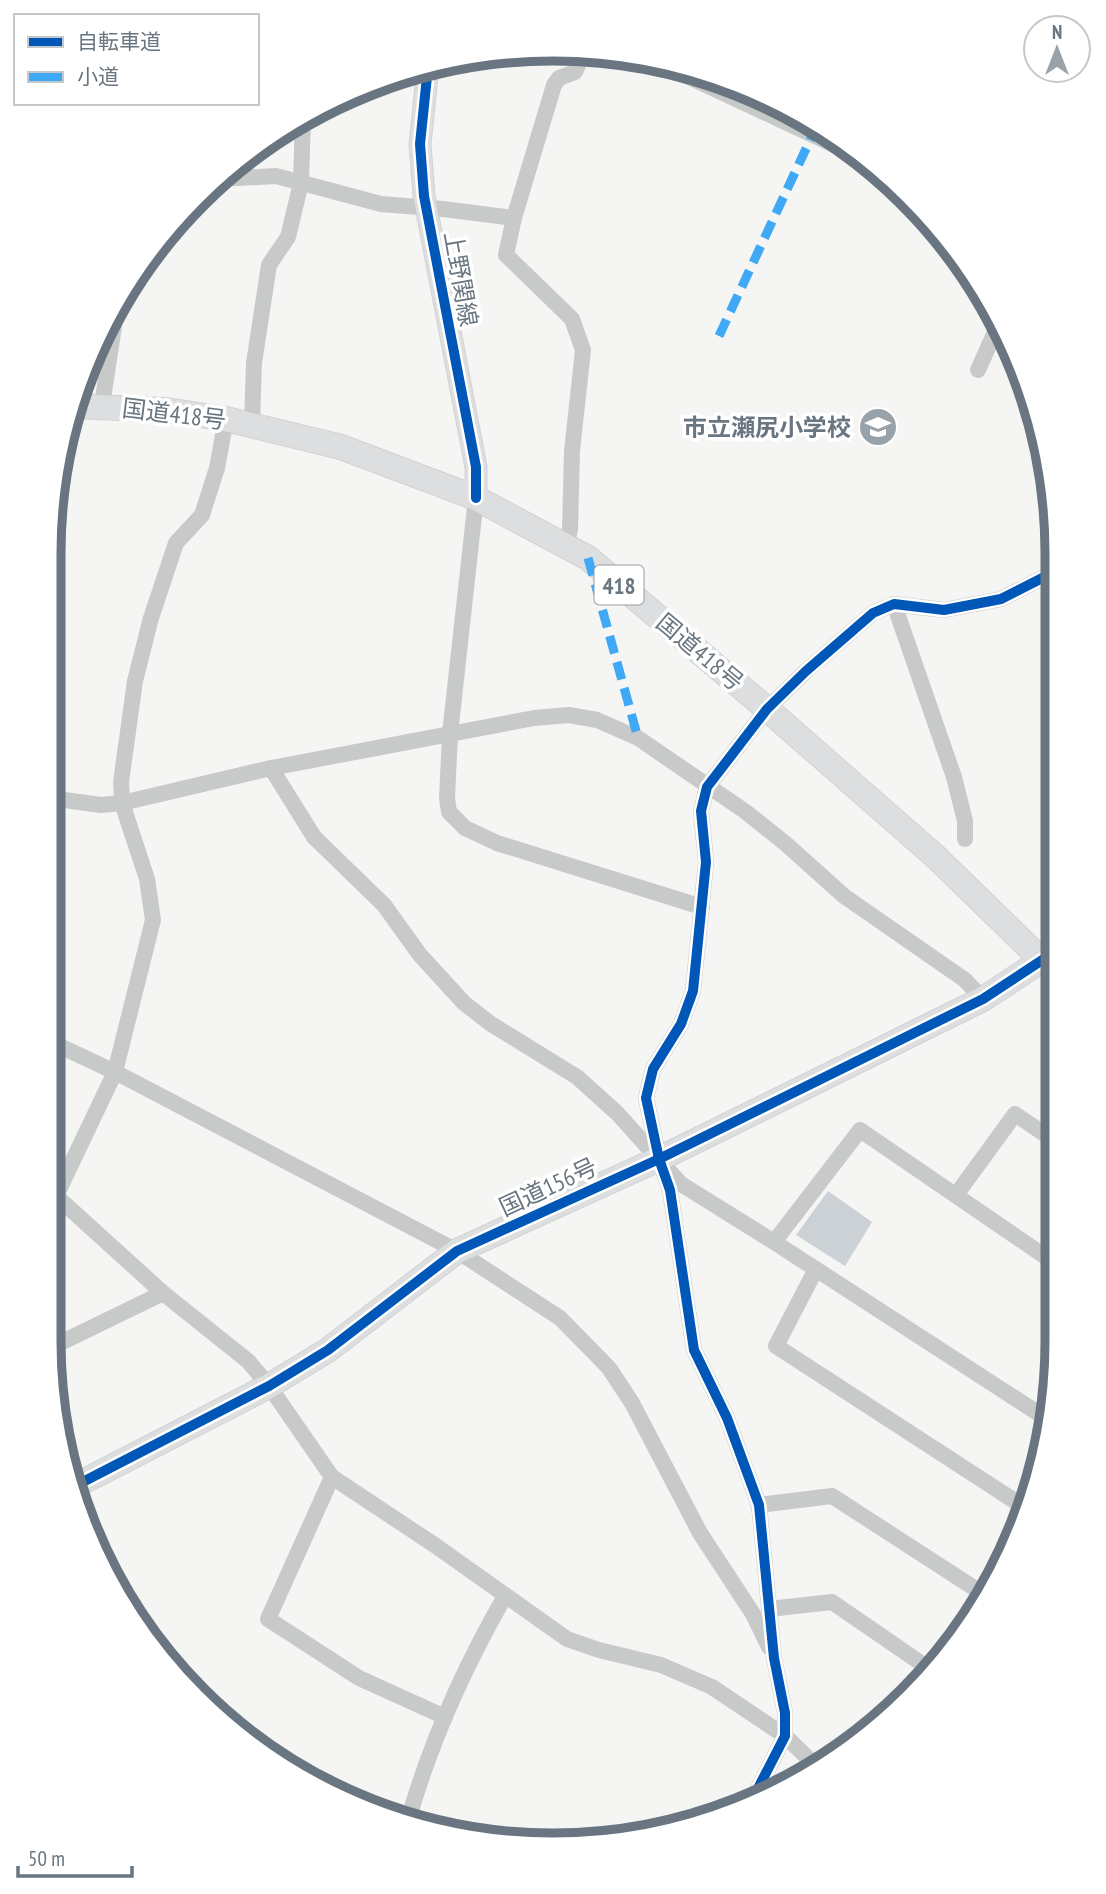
<svg xmlns="http://www.w3.org/2000/svg" width="1106" height="1894" viewBox="0 0 1106 1894" font-family="'PT Sans Narrow','Noto Sans JP',sans-serif">
<rect width="100%" height="100%" fill="#f5f5f4"/>
<path fill="#cbd1d4" d="M828,1191l44,31 -27,44 -49,-31z"/>
<g fill="none" stroke-linecap="round" stroke-linejoin="round">
<defs>
<path id="major" d="M428,67l-8,77 4,52 52,271v31"/>
<g id="highway">
<path d="M73,406l93,4 60,9 115,28 135,51 112,60 179,151 169,148 120,117"/>
<path d="M73,1487l196,-101 59,-36 129,-99 202,-92 324,-160 73,-48"/>
</g>
</defs>
<use href="#major" stroke="#d1d2d2" stroke-width="23"/>
<use href="#highway" stroke="#d1d2d2" stroke-width="26"/>
<g stroke="#c8caca" stroke-width="16">
<path d="M648,58l214,100"/>
<path d="M218,179l58,-3 105,28 62,5 71,9"/>
<path d="M978,370l21,-47"/>
<path d="M102,405l15,-98"/>
<path d="M226,419l-9,49 -15,47 -26,28 -25,75 -16,63 -14,101 1,21 149,-35 263,-50 35,-3 28,5 41,18 108,74 40,32 58,52 121,84 18,19"/>
<path d="M252,424l2,-61 15,-98 19,-28 13,-54 2,-65"/>
<path d="M476,498l-26,236 -3,64 2,14 16,16 32,15 205,64"/>
<path d="M566,546l4,-16 2,-79 11,-101 -11,-31 -66,-64 8,-37 40,-133 5,-7 16,-6 9,-20"/>
<path d="M894,604l60,173 11,44v18"/>
<path d="M271,768l43,69 70,68 36,50 44,48 27,21 86,53 40,36 64,71 93,58 273,177"/>
<path d="M50,798l51,7 21,-2 25,76 6,41 -38,152 -59,124 107,97 85,68 21,25 63,91 104,69 131,93 32,11 62,15 51,22 73,49 30,29"/>
<path d="M49,1041l66,31 342,179 103,67 49,50 23,35 68,130 53,81 16,33"/>
<path d="M956,1195l59,-81 41,28"/>
<path d="M774,1242l86,-112 196,134"/>
<path d="M816,1269l-40,77 251,163"/>
<path d="M50,1348l113,-55"/>
<path d="M332,1477l-64,142 91,59 86,39"/>
<path d="M759,1505l73,-9 153,99"/>
<path d="M769,1609l63,-7 96,66"/>
<path d="M753,1798l32,-62v-23l-11,-55 -15,-153 -32,-87 -33,-68 -24,-160 -11,-31 -13,-61 7,-29 28,-45 12,-33 13,-129 -5,-51 6,-24 60,-78 39,-38 67,-58 21,-9 50,6 57,-11 55,-28"/>
<path d="M408,1821c22,-78 57,-155 97,-225"/>
</g>
<use href="#major" stroke="#dddedf" stroke-width="21"/>
<use href="#highway" stroke="#dddedf" stroke-width="24"/>
<g stroke="#3fa9f5" stroke-width="9" stroke-dasharray="18 9" stroke-linecap="butt">
<path d="M719,336l98,-211"/>
<path d="M588,558l50,180"/>
</g>
<defs>
<g id="cycleway">
<path d="M428,67l-8,77 4,52 52,271v31"/>
<path d="M73,1487l196,-101 59,-36 129,-99 202,-92 324,-160 73,-48"/>
<path d="M753,1798l32,-62v-23l-11,-55 -15,-153 -32,-87 -33,-68 -24,-160 -11,-31 -13,-61 7,-29 28,-45 12,-33 13,-129 -5,-51 6,-24 60,-78 39,-38 67,-58 21,-9 50,6 57,-11 55,-28"/>
</g>
</defs>
<use href="#cycleway" stroke="#fff" stroke-width="15"/>
<use href="#cycleway" stroke="#0057b8" stroke-width="10"/>
</g>
<defs>
<symbol id="school-disc" viewBox="-11 -11 22 22"><circle r="9.5" fill="#9aa2a9" stroke="#fff"/><path d="M0-5L7-2L0 1L-7-2ZM-4 1L0 2.5L4 1V4Q0 6-4 4Z" fill="#fff"/></symbol>
</defs>
<g fill-rule="evenodd">
<use href="#school-disc" x="856" y="405" width="44" height="44"/>
</g>
<g text-anchor="middle" dominant-baseline="central" stroke-width="7" stroke-linejoin="round" paint-order="stroke">
<rect fill="#fff" stroke="#969fa7" stroke-width="2" x="594.5" y="565.5" width="49" height="39" rx="5"/>
<g font-size="23" font-weight="bold" fill="#697681">
<text x="619" y="585">418</text>
</g>
<g font-size="24" fill="#697681" stroke="#fff">
<text transform="translate(461 279) rotate(80)">上野関線</text>
<text transform="translate(174 414) rotate(7)">国道418号</text>
<text transform="translate(700 652) rotate(40)">国道418号</text>
<text transform="translate(548 1187) rotate(-25)">国道156号</text>
</g>
<g font-size="24" font-weight="bold" fill="#697681" stroke="#fff" text-anchor="end">
<text x="851" y="427">市立瀬尻小学校</text>
</g>
</g>
<path d="M0 0H1106V1894H0ZM553 61H553A492 492 0 0 1 1045 553V1341A492 492 0 0 1 553 1833H553A492 492 0 0 1 61 1341V553A492 492 0 0 1 553 61Z" fill="#fff" fill-rule="evenodd"/>
<path fill="none" stroke="#697681" stroke-width="9" d="M553 61H553A492 492 0 0 1 1045 553V1341A492 492 0 0 1 553 1833H553A492 492 0 0 1 61 1341V553A492 492 0 0 1 553 61Z"/>
<rect x="14" y="14" width="245" height="91" fill="#ffffff" stroke="#c3c8cd" stroke-width="2"/>
<rect x="28" y="37" width="35" height="10" fill="#0057b8" stroke="#c3c8cd" stroke-width="2"/>
<text x="77" y="49" font-size="21" fill="#697681">自転車道</text>
<rect x="28" y="72" width="35" height="10" fill="#3fa9f5" stroke="#c3c8cd" stroke-width="2"/>
<text x="77" y="84" font-size="21" fill="#697681">小道</text>
<g transform="translate(1057 49)"><circle r="33" fill="#ffffff" stroke="#c3c8cd" stroke-width="2"/>
<path d="M0-5L12 26L0 18L-12 26Z" fill="#9aa2a9"/>
<text y="-10" font-size="19" font-weight="bold" text-anchor="middle" fill="#697681">N</text>
</g>
<path d="M18 1866v10h114v-10" fill="none" stroke="#697681" stroke-width="3.5"/>
<text x="28" y="1866" font-size="21" fill="#697681" stroke="#ffffff" stroke-width="5" paint-order="stroke">50 m</text>
</svg>
